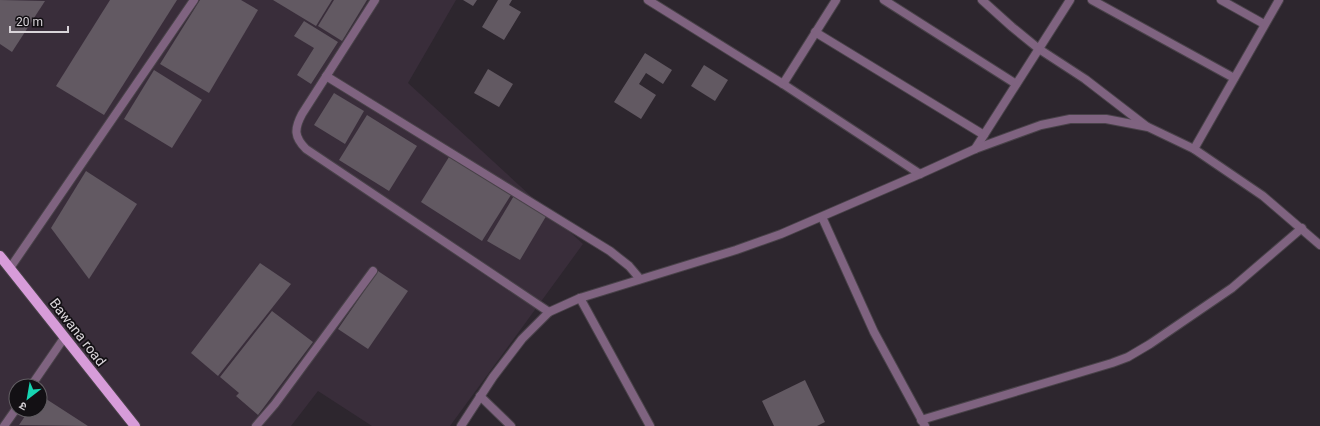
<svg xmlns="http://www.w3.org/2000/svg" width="1320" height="426" viewBox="0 0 1320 426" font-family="Roboto,'Noto Sans Devanagari',sans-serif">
<rect width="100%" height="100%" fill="#2d262e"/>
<path fill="#392d3a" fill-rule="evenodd" d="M0,0h456l-48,83 175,161 -133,182h-78l-54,-35 -27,35h-291zM16,386h24v24h-24z"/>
<g fill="#625962">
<path d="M0,0l45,1 -33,51 -12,-8z"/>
<path d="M110,0h67l-73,115 -48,-29z"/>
<path d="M200,0h41l17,10 -49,83 -49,-29z"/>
<path d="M273,0h59l-16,26z"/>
<path d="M334,0h33l-25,41 -24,-15z"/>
<path d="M463,0h14l-4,6z"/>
<path d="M498,0h14l-3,5 12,7 -17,28 -22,-13z"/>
<path d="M304,21l34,21 -27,42 -14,-9 17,-27 -20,-12z"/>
<path d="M645,53l27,17 -9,14 -17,-11 -7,11 17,11 -15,24 -27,-17z"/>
<path d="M704,65l24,15 -13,21 -24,-15z"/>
<path d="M488,69l25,15 -14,23 -25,-14z"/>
<path d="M154,70l48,30 -30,48 -48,-29z"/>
<path d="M334,93l30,18 -19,33 -31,-19z"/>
<path d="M367,115l50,31 -28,45 -50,-31z"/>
<path d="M449,157l62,38 -29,46 -61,-39z"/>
<path d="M86,171l51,33 -48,75 -38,-51z"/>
<path d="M515,194l33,19 -28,47 -33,-19z"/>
<path d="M260,263l31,21 -73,92 -27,-23z"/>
<path d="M378,271l30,20 -40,58 -30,-20z"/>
<path d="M272,311l41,31 -55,73 -22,-19 3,-3 -19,-16z"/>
<path d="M805,380l20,42 -8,4h-43l-12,-25z"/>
<path d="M40,395l48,31 -69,-1 10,-15h11z"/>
</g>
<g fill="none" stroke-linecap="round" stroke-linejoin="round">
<defs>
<g id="lane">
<path d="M375,0l-73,114c-8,15 -8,23 4,35l243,163"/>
<path d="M326,76l284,175 19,15 11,13"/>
<path d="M10,268l184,-268"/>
<path d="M31,386l33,-48"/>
<path d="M4,426l12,-17"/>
<path d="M256,426l19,-22 98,-133"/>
</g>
<g id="street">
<path d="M648,0l135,84 137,90"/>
<path d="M884,0l132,84"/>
<path d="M982,0l30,27 27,22 46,30 61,47"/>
<path d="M1092,0l142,78"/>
<path d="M1221,0l43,24"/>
<path d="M815,32l169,103"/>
<path d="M783,84l53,-84"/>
<path d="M975,149l95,-149"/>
<path d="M1194,149l85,-149"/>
<path d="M822,217l52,115 51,94"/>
<path d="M580,298l70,128"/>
<path d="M480,396l31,30"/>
<path d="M921,420l191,-57 16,-6 22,-13 82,-56 70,-60"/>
<path d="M461,426l32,-49 29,-38 27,-27 31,-14 156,-48 45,-16 139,-60 55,-25 66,-24 29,-6h36l42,8 46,22 69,47 57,49"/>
</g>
<path id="primary" d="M0,256l135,170"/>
</defs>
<use href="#lane" stroke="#494249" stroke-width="10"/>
<use href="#street" stroke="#494249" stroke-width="10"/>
<use href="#primary" stroke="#494249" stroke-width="12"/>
<use href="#lane" stroke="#7f6380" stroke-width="8"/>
<use href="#street" stroke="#7f6380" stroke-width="8"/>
<use href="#primary" stroke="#d79cd9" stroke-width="10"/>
</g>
<g text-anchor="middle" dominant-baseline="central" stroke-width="3.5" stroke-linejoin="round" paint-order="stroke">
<g font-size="14" fill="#d9d4d9" stroke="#131014">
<text transform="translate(78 332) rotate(52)">Bawana road</text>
</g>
</g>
<g transform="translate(28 398) rotate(211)"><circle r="19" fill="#131014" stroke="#625e63"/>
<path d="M0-3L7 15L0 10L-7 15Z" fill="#17d5b2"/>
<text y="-6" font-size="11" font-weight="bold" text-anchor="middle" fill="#d9d4d9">उ</text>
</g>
<path d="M10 26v6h58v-6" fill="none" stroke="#d9d4d9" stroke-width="2"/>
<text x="16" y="26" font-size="12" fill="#d9d4d9" stroke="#131014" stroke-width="3" paint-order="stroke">20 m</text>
</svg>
